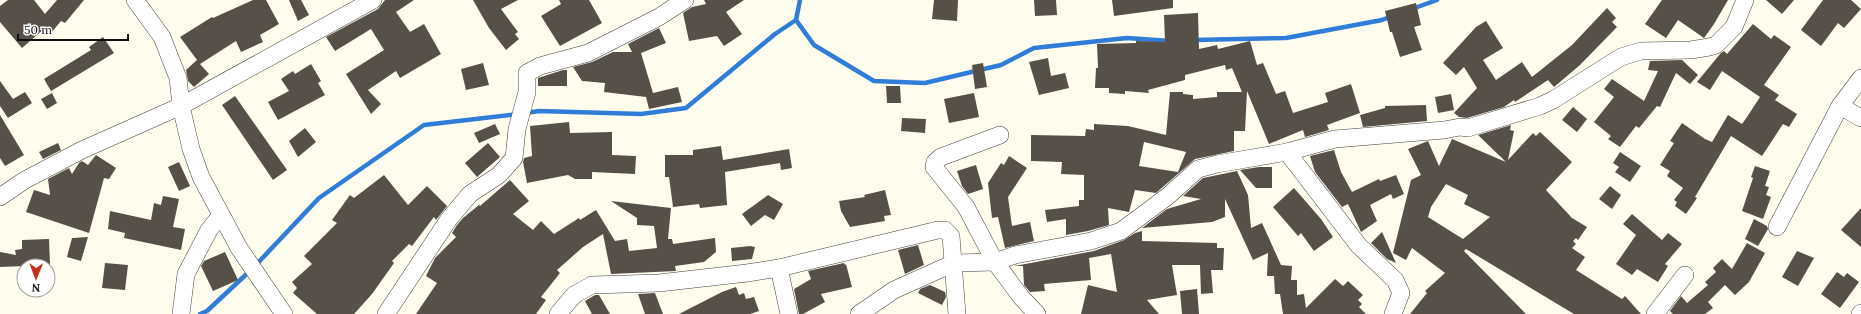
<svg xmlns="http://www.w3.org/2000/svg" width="1861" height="314" viewBox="0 0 1861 314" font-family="Lora,serif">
<rect width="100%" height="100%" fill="#fffeee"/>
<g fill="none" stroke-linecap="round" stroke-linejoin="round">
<g stroke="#2f7dd8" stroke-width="4.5">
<path d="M1412,9l25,-9"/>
<path d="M796,20l18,25 60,36 51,2 76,-18 33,-17 93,-10 43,3"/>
<path d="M1194,40l92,-2 96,-18 10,-4"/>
<path d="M526,113l13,-2 102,3 45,-6 89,-74 21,-14 4,-20"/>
<path d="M200,314l7,-3 46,-43 66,-70 105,-73 94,-11"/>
</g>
</g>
<g fill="#575049" fill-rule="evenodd">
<path d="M8,0h26l11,14 12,-14h27l-19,23 -4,-2 -10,12 -6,-5 -23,20 -22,-26v-16z"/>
<path d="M253,0h13l13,24 -19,11 3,7 -22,10 -5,-11 -36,23 9,10 -15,13 -6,-6 -2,-11 11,-10 -17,-23 32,-20 1,1z"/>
<path d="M289,0h12l8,15 -11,6z"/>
<path d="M385,0h29l-18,12 14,20 14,-8 17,30 -41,24 -4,-7 -28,19 13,14 -10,10 -25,-40 38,-24 -13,-21 -36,22 -9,-14 52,-28z"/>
<path d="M473,0h45l-17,9 17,23 -3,2 4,5 -13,11 -17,-22z"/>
<path d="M559,0h30l13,23 -42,23 -19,-30 20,-12z"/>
<path d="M704,0h40l-18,12 16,22 -18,12 -7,-10 -28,5 -6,-28 9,-6 14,-3z"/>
<path d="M934,0h24l-1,21 -25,-2z"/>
<path d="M1034,0h22l1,15 -22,1z"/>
<path d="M1112,0h61v8l-59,8z"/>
<path d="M1662,0h66l-14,24 -10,14 -26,-18 -12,18 -21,-14z"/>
<path d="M1766,0h28l-12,14z"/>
<path d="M1823,0h28l10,9 -17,19 -6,-5 -17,23 -20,-16z"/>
<path d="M1416,3l5,22 -7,2 8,23 -22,7 -8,-25h-2l-5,-21z"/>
<path d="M1607,8l9,10 -4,4 5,5 -37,38 -26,22 -6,-7 -33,22 -1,-2 -10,7 -37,11 -8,-1 -5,-4 23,-25 -13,-21 -8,8 -13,-12 33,-36 10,-6 17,27 -20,12 13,20 26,-18 10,15 40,-32z"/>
<path d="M1198,13l1,36 18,-4 1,4 32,-8 7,24 6,-2 13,31 9,-3 8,22 35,-11 -3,-9 26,-9 9,29 -33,12 2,5 -24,7 -2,-7 -34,14 -22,-53 -2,40h-11v20l-39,8 -39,34 -21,-3 -6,22 -21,-4 1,17 -21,6 -22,4v-16l-19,3 -2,-12 34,-4v-6h5v-25l-23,-1 1,-12 -31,-1v-26l54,1 1,-7 8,1v-6l34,2 38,9 4,-43h13v2l10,1v4l24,-2v-5h25l-10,-24 -6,2 -1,-5 -40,10v5l-37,10 1,3 -24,-2v3l-16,-1v-5h-14l1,-20h2l-1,-24 39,-1v-2l29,1 -1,-27zM1144,142l42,10 -8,20 -39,-6z"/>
<path d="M1753,24l18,15 3,-4 17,12 -27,38 15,10 -4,5 22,14 -8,13 -6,-3 -21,32 -31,-20 -36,61 2,1 -11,16 -11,-8 2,-4 -3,-2 9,-12 -16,-12 3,-5 -10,-6 14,-22 -4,-2 12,-18 23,16 7,3 16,-27 14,9 5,-7 13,-20 -38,-26 -12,19 -13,-8 23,-28 4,-3 3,3z"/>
<path d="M659,28l7,15 -25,10 12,40 25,-6 4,15 -33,7 -3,-12 -42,-5 1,-9 -23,-2 -9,-14 19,-5 21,-10h19l-4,-8z"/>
<path d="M103,37l11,16 -63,38 -7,-12 47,-29 -2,-3z"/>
<path d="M1048,58l3,18 14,-3 4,15 -30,7 -10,-33z"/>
<path d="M1682,60l16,15 -8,9 -14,-11 -16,34 -3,-1 -18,22 -3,-2 -16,21 -12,-8 3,-3 -17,-14 20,-25 -10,-8 8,-10 32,22 14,-30 -10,-1 2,-9z"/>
<path d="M483,63l6,22 -23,5 -5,-21z"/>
<path d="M983,63l4,24 -12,2 -3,-24z"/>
<path d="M311,64l10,17 -3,2 7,12 -47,25 -10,-18 21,-11 -8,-12 12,-8 2,3z"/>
<path d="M563,70h4v16h-29v-8z"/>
<path d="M0,81l13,18 12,-7 7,11 -24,15 -8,-12z"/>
<path d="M886,86h14l1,17h-14z"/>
<path d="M52,93l5,10 -10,6 -6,-10z"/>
<path d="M974,93l5,24 -30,6 -5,-24z"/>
<path d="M1451,94l3,16 -16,3 -3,-16z"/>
<path d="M235,96l52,74 -14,10 -51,-75z"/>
<path d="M1426,105l1,16 -64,6 -3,-12 25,-7v-2z"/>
<path d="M1573,107l14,12 -10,13 -15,-12z"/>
<path d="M0,115l24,40 -19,11 -5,-8z"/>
<path d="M902,118l24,1 -1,14 -24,-2z"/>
<path d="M569,122l1,11 42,-1v23l24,1 -1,18 -43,-2v7h-17l-7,-4 -41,8 -4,-21 1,-4 8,-2 -2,-30z"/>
<path d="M495,124l5,10 -21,9 -5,-10z"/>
<path d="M1511,125l-1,5 4,1 -6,29 25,-27 3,3 4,-4 32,30 -26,28 26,28 15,9 -9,13 -2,-2 -3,3 3,3 -4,4 13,9 -9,13 46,29 3,-3 16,18h-67l-108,-65 -2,2 62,63h-116l17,-21 -2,-2 20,-18 -33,-25 -6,12 -13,-7 18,-73 10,-5 -13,-26 20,-8 11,25 13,-27 54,23 -28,-27zM1446,184l22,11 -4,9 26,13 -27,22 -35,-22 3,-10z"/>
<path d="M305,128l11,14 -18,15 -9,-16z"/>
<path d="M58,143l3,7 -18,9 -4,-7z"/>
<path d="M488,143l12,14 -23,20 -12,-14z"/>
<path d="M721,146l2,14 66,-11 3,19 -11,2 -1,-7 -55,9 2,33 -27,3 -1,-4 -26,3 -4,-30h-4v-22h28v-5z"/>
<path d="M1334,150l7,22 11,20 27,-13 1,2 16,-6 8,19 -11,5 -2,-5 -21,11 7,16 -16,11 -13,-28 -6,3 -27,-35 -5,-16z"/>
<path d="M1620,152l21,14 -11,16 -15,-10 4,-5 -6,-4z"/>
<path d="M96,155l20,13 -7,11 -5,-1 -15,55 -63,-21 8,-22 16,5 -2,-16 21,-11 3,6 7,-11 3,-2 6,4z"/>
<path d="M1009,156l18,12 -19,29 4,29 18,-4 4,19 -29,7 -7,-31 -6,1 -4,-35 13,-20 3,2z"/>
<path d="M179,162l11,24 -11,5 -11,-24z"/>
<path d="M976,165l7,24 -15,5 -6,-8 -5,-15z"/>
<path d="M1755,166l15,5 -5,15 4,1 -3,8 5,2 -8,22 -21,-8 11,-33 -2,-1z"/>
<path d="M1259,167h13v21h-16l-16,-18z"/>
<path d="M1237,171l11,24 3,33 11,-5 19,42 11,1 -1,14h6v15l7,-1 2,14 29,-29 8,7 5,-5 15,14 -5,5 4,4 -3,3 7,7h-83l-3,-20h-5l-1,-18h-7l1,-23 -15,7 -28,-61v18l-13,5 -70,6 25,-19 34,-10 -18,-3 20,-18z"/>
<path d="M384,175l24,30 19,-19 20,20 -11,14 -2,-3 -22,29 -3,-2 -17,17 2,2 -22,31 -18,20h-37l-24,-21 4,-5 -5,-6 20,-18 -8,-8 33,-33 -5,-3 18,-25 4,3z"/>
<path d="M510,180l19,21 -16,13 20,16 8,-9 13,13 25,-16 1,2 16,-10 19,31 12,-2 2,12 28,-3 -3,-22 -17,-1v-7l-26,-17 60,7 -3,31h4l1,5 42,-6 1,14 -12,10 -29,4 1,5 -65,3 -8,-40 -20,13 -26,23 3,3 -19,24 5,3 -10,14h-120l21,-31 -11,-7 9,-18 21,-21 -4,-4 5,-8 6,-7 16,-13 1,1z"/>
<path d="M1610,186l11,9 -9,14 -13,-10z"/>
<path d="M1294,188l27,31 12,18 -19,14 -13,-18 -3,3 -25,-29z"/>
<path d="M885,190l6,25 -7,1 1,5 -35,6 -9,-16 -2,-10 26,-4 -1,-2z"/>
<path d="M768,195l15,9 -9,16 -9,-5 -14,11 -9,-12z"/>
<path d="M163,196l16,3 -6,28 12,2 -4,21 -57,-12 1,-5 -17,-4 2,-18 41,9 3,-17 7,2z"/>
<path d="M1861,208v39l-20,-17z"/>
<path d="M1632,214l30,26 6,-7 14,11 -17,20 3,2 -10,16 -21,-13 -5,6 -16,-11 20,-29 -13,-11z"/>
<path d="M1754,219l13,7 1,3 -10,17 -13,-7z"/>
<path d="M1142,231v10l75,2v5h7l-1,22h-12l2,23 -12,1 -1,-29h-28l5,30 -30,5 12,14h-78l7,-29 29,7 -6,-38 -22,4 2,22 -47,4 1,7 -15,1 -6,-7 -1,-19h-9l80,-15 30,-11 11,-7z"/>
<path d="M1382,232l14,31 -9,-4 -16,-16z"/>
<path d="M88,237l-7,24 -14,-4 5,-19z"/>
<path d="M49,239l1,26 -50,2v-15l16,3 -1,-5 7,-1v-9z"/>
<path d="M1747,243l18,10 -16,29 -14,13 -10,-10 -17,17 5,6 -8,6h-32l-3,-3 11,-15 6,7 21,-18 -3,-3 11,-10 -3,-4 9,-9 10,10z"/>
<path d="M918,245l6,20 -19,9 -7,-24z"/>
<path d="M750,246l5,1 -3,12 -20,2 -1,-13z"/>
<path d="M1797,251l17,7 -16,28 -16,-9z"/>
<path d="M225,252l13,28 -25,11 -12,-25 3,-5z"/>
<path d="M105,263l23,2 -3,25 -23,-2z"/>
<path d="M844,263l1,2 1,-1 6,23 -31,7 4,8 -22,12h-4l-5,-25 17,-10 -3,-8z"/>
<path d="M1837,272l7,5 3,-4 12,9 -19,26 -19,-14z"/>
<path d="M930,285l15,7 1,5 -4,8 -24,-12 2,-4z"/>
<path d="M736,287l3,8 5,-2 2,6 8,-2 5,14 -9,3h-71l43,-22z"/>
<path d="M1197,289l2,25h-17l-2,-23z"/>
<path d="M655,293l8,21h-18l-7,-20z"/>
<path d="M595,295h4l11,19h-18l-7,-13z"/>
</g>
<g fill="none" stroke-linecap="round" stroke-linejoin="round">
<defs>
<g id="minor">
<path d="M135,0l27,37 16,41 3,28 10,43 10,28 38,71 45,66"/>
<path d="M1840,106l21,12"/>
<path d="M1000,135l-59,22 -6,5 -1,5 32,40 29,55 26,35 16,17"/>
<path d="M1287,152l72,94 36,34 6,13 -8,21"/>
<path d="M0,197l25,-17 57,-30 99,-44 192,-106"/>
<path d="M1777,227l63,-121 21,-28"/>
<path d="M779,268l10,46"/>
<path d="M181,314l5,-40 23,-44 12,-15"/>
<path d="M386,314l63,-95 21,-25 29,-19 15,-17 3,-29 10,-37v-19l13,-7 48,-13 71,-36 26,-17"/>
<path d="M558,314l16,-19 18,-10 67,-2 88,-10 32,-5 159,-38h7l6,6 6,78"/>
<path d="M859,314l35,-24 60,-27 41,-1 20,-7 76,-14 30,-10 47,-35 30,-27 19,-5 70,-12 48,-13 109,-9 16,-3 8,1 72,-22 13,-6 68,-43 20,-6 50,-1 18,-3 7,-2 18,-18 11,-27"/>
<path d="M1655,314l30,-39"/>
<path d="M1860,314l1,-1"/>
</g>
</defs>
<use href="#minor" stroke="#414141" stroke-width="18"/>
<use href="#minor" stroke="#fff" stroke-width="17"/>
</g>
<g transform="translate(36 278) rotate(181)"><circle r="19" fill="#ffffff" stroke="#9f9f9f"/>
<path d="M0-3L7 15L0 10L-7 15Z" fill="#c92a1a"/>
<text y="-6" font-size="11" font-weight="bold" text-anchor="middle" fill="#0e0e0e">N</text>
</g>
<path d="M18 34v6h110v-6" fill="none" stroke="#0e0e0e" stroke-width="2"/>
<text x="24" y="34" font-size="12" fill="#0e0e0e" stroke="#ffffff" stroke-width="3" paint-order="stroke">50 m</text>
</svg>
